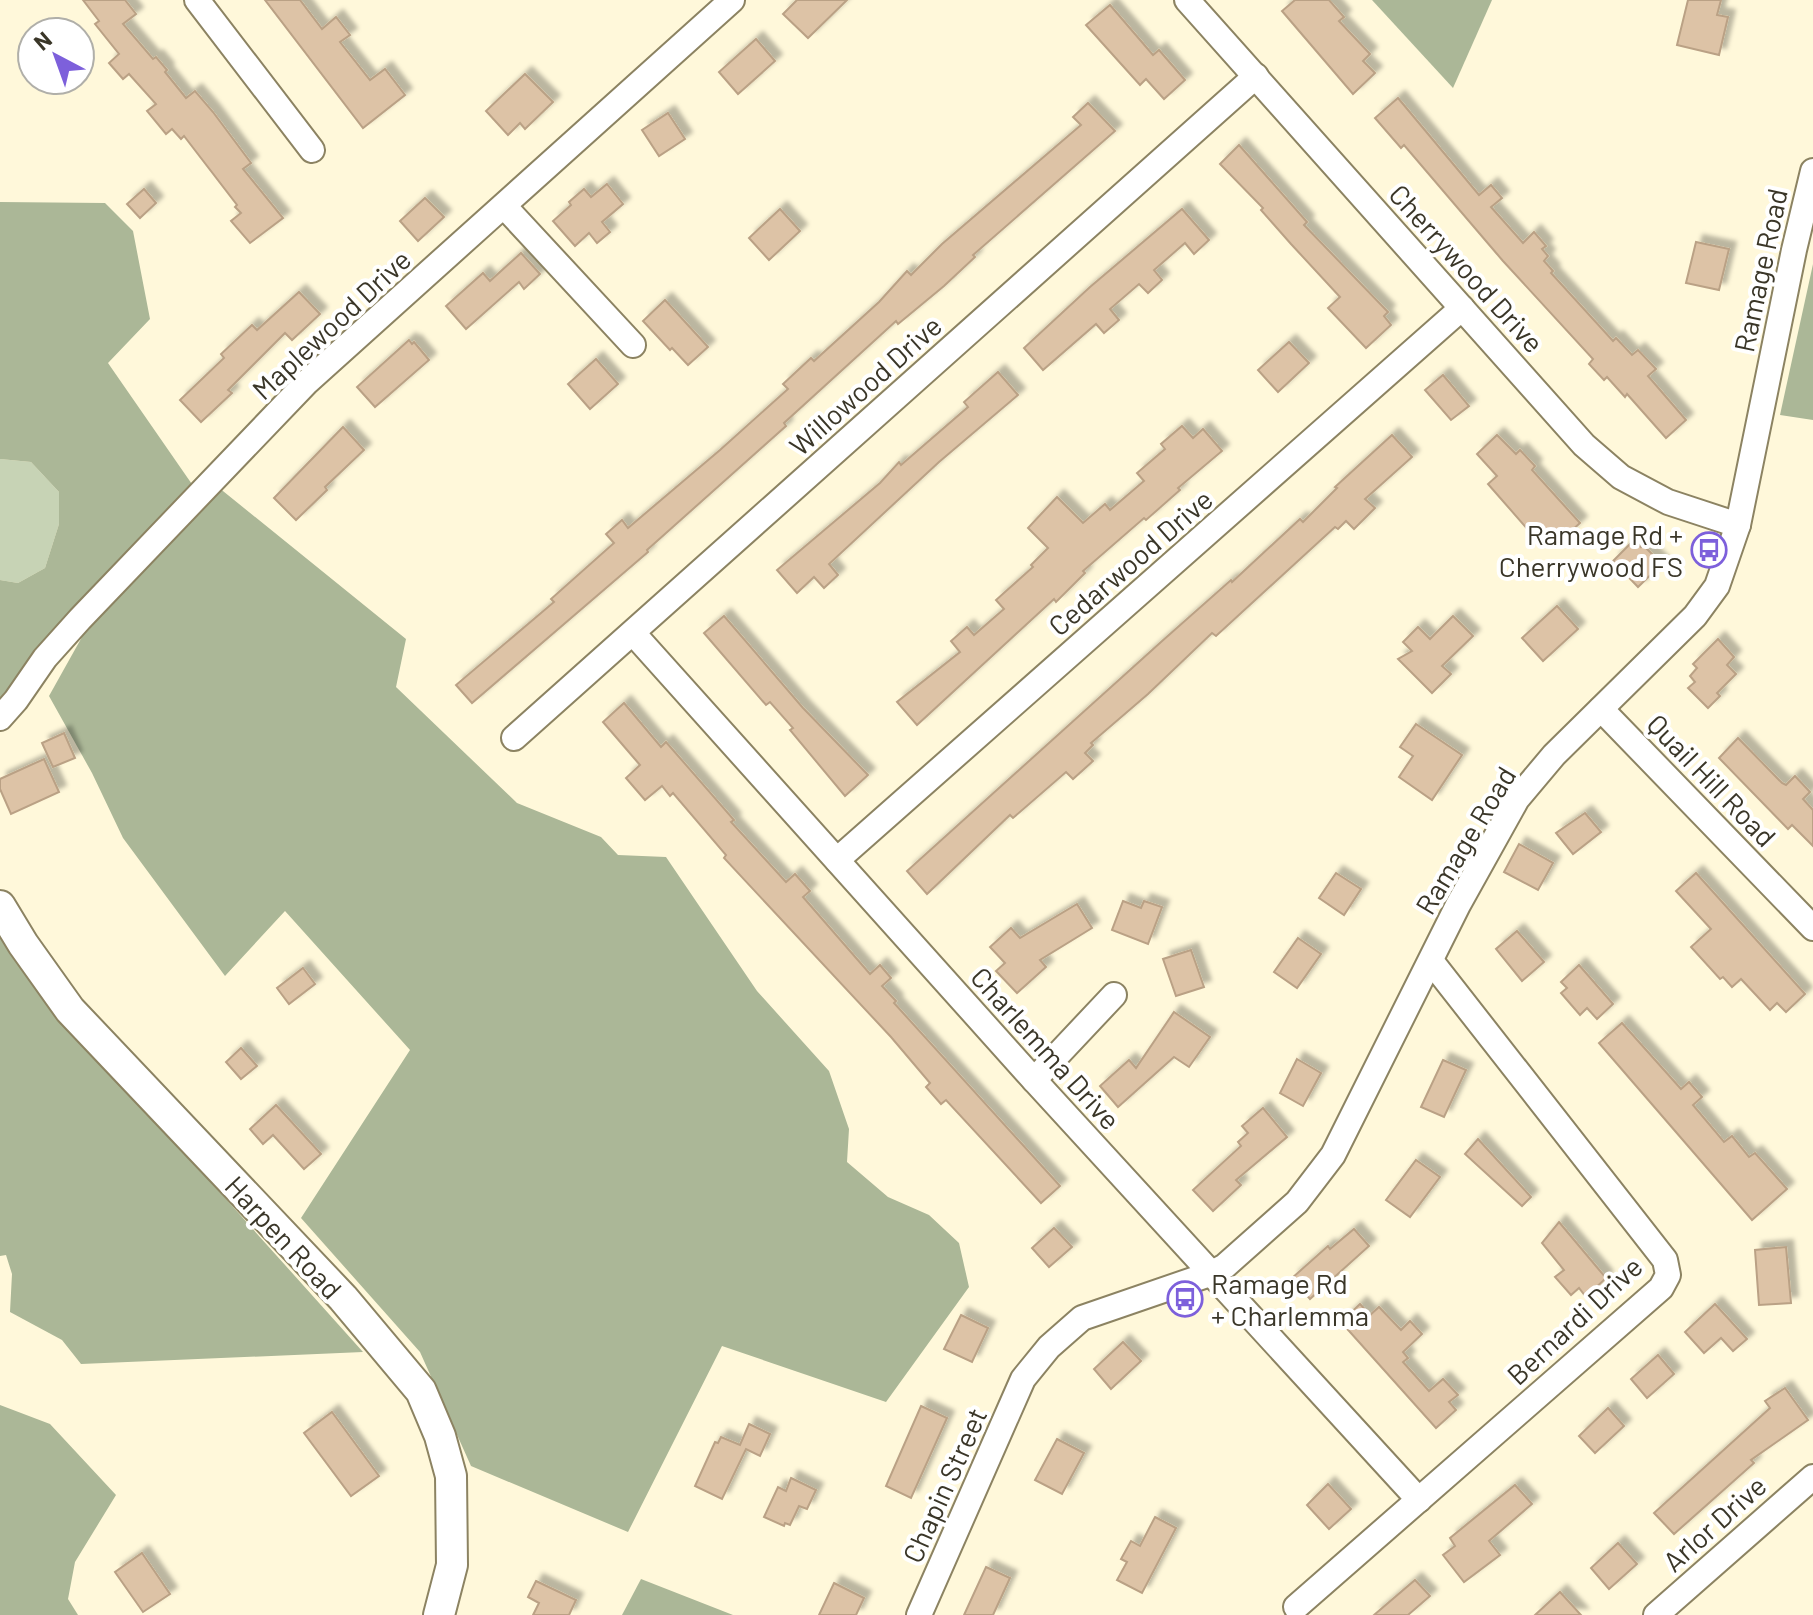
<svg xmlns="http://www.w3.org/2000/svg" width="1813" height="1615" viewBox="0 0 1813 1615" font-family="Barlow,sans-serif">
<defs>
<filter id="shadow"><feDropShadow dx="7" dy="-7" stdDeviation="2" flood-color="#0004"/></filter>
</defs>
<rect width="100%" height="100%" fill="#fff8da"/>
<path fill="#c7d3b5" d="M0,459l31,3 28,30v32l-14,44 -27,15 -18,-3z"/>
<g fill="#abb797">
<path d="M1372,0h120l-39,88z"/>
<path d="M0,202l105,1 28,28 17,88 -42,44 88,127 -116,111 -80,97v-118l18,3 27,-15 14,-44v-32l-28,-30 -31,-3z"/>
<path d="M1813,264v156l-33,-5z"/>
<path d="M218,487l188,152 -10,48 121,116 84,34 17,18 48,2 91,134 72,80 20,58 -2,33 41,35 41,18 30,28 10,44 -83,115 -164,-56 -94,186 -157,-66 -51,-114 -119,-134 109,-168 -125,-139 -60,65 -102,-138 -31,-65 -43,-77 38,-68z"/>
<path d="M0,933l63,92 84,86 216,241 -282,12 -19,-24 -52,-28 2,-38 -6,-19 -6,1z"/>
<path d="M0,1405l50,19 66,71 -41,67 -7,37 10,16h-78z"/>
<path d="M641,1579l92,36h-111z"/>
</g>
<g fill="#ddc3a6" stroke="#baa185" stroke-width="2" filter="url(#shadow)">
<path d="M83,0h42l11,14 -13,10 30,35 3,-2 11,13 -2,2 21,26 9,-7 18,21 38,51 -8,6 40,49 -33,25 -19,-22 10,-8 -6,-6 2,-2 -53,-69 -3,3 -9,-10 -6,5 -19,-23 9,-7 -27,-30 -6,5 -14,-16 10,-9 -24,-30 4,-3z"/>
<path d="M265,0h35l22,29 14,-12 14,18 -10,7 30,38 15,-11 20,26 -42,33z"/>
<path d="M797,0h50l-39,38 -25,-24z"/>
<path d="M1295,0h34l15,17 -5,4 31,33 -7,7 12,12 -22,21 -71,-83z"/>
<path d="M1688,0h33l-4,15 11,2 -9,38 -42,-10z"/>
<path d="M1110,5l43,50 6,-5 26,30 -21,19 -18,-20 -6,6 -54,-60z"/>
<path d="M756,39l19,22 -37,33 -19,-22z"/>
<path d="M525,74l28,28 -28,27 -5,-6 -12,12 -22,-24z"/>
<path d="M1398,98l81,97 12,-10 11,13 -11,9 32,36 11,-11 12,14 -4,3 6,7 -4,5 9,10 -2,2 62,68 3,-3 16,17 6,-5 18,19 -8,7 38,44 -20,18 -39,-44 -2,3 -18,-20 -3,3 -15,-16 4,-5 -90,-98 -99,-116 -3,3 -26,-30z"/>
<path d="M1088,103l27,28 -142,124 2,2 -31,29 -46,38 -2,-3 -112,102 2,3 -139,124 1,2 -176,151 -16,-18 98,-83 -3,-3 63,-56 -8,-9 16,-14 6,8 92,-78 68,-61 -5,-5 28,-26 3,3 65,-59 28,-31 4,4 31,-31 139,-119 -8,-8z"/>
<path d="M668,113l17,26 -26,17 -17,-26z"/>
<path d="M1239,145l68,77 -3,3 84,87 -4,4 7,9 -25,23 -38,-40 12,-11 -49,-53 -30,-34 2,-2 -43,-44z"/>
<path d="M607,184l16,20 -21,18 8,10 -13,11 -8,-10 -14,13 -22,-25 18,-16 -2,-3 15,-13 7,8z"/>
<path d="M144,189l12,14 -16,15 -13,-14z"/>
<path d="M425,198l19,19 -26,24 -18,-20z"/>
<path d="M780,209l20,22 -31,29 -20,-22z"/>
<path d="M1182,209l27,31 -15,14 -9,-11 -31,27 8,10 -14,13 -9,-9 -29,25 9,11 -15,13 -8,-9 -53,46 -19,-22 66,-61z"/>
<path d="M1696,242l33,7 -10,41 -33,-7z"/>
<path d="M521,253l19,21 -16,15 -5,-7 -53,47 -20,-23 37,-33 7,8z"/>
<path d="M299,292l21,22 -28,26 -7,-7 -57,57 4,3 -31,29 -21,-22 44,-42 -3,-4 31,-29 5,5z"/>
<path d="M665,300l43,47 -20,18 -16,-17 -2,2 -27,-29z"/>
<path d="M409,340l3,4 2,-2 15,18 -54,47 -18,-20z"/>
<path d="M1289,342l20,21 -31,29 -20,-22z"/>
<path d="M596,359l22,25 -28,25 -22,-25z"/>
<path d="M998,372l20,23 -79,67 -110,102 9,11 -14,13 -10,-11 -17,16 -20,-23 103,-87 19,-21 2,3 67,-58 -4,-5z"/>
<path d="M1443,375l26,31 -18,14 -26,-30z"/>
<path d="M1182,426l11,12 10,-9 19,22 -44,37 2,2 -34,30 -2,-2 -61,53 2,2 -29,29 -2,-3 -137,126 -20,-23 63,-50 -9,-11 16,-14 7,8 30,-26 -8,-9 37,-33 -2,-2 17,-17 -20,-20 29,-31 26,26 22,-19 5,6 34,-29 -7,-8 28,-24 -4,-5z"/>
<path d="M343,427l21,23 -39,37 2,3 -31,30 -22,-22z"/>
<path d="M1392,435l20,22 -47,42 10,9 -21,21 -8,-8 -8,8 -3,-2 -119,109 -4,-3 -64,61 -57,49 2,2 -8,8 8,8 -20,18 -7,-7 -53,46 -3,-3 -83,79 -20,-23 254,-229 70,-62 1,2 68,-63 3,3 34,-34 -2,-1z"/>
<path d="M1497,435l19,19 4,-4 15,16 -3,4 48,53 -23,21 -11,-12 -9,8 -49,-56 9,-8 -20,-22z"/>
<path d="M1634,540l7,7 2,-2 19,19 -24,23 -25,-26z"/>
<path d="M1557,606l21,23 -35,32 -21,-23z"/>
<path d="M724,616l79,92 65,67 -23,21 -55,-66 3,-2 -23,-26 -4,3 -62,-72z"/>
<path d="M1453,616l20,20 -31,30 9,8 -19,19 -34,-34 14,-8 -9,-9 15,-15 12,12z"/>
<path d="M1718,639l16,18 -7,8 9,9 -19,19 3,3 -12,12 -20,-20 7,-6 -5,-6 7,-8 -4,-4z"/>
<path d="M624,703l37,44 5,-5 68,78 -3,2 55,60 9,-8 15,17 -7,6 67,77 10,-9 11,13 -9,8 14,15 -2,2 166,183 -19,17 -95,-103 -5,4 -15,-17 4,-4 -39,-46 -167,-179 2,-3 -53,-62 -3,3 -8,-10 -17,14 -19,-22 14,-13 -37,-43z"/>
<path d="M1416,724l46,31 -30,45 -33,-23 14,-21 -13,-9z"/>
<path d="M64,733l11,25 -22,9 -11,-24z"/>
<path d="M1738,738l44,45 4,2 9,-9 15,16 -7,7 10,11v36l-21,-21 -4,4 -69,-71z"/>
<path d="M44,759l15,33 -48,22 -11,-25v-10z"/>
<path d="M1585,813l16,19 -28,22 -17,-21z"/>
<path d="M1519,844l34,19 -15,27 -34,-18z"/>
<path d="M1336,873l25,16 -17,26 -25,-17z"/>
<path d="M1696,873l109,121 -19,18 -9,-9 -7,7 -29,-31 -9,8 -9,-10 -3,2 -29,-32 20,-18 -35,-38z"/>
<path d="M1123,901l18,7 3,-7 18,6 -14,37 -36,-14z"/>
<path d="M1077,904l15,24 -52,32 6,7 -29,26 -21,-22 9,-8 -15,-16 21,-19 9,10z"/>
<path d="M1517,931l27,31 -22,19 -26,-32z"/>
<path d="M1298,938l23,16 -24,34 -23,-16z"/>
<path d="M1191,950l13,37 -28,9 -13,-37z"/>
<path d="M1579,965l34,39 -16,15 -10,-11 -7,7 -19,-22 6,-5 -6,-6z"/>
<path d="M303,968l12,16 -26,20 -12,-16z"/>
<path d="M1174,1012l36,25 -21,30 -15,-10 -56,50 -18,-21 29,-26 7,8z"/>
<path d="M1622,1023l59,66 8,-7 13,15 -9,8 31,37 8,-6 17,21 6,-4 32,36 -35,31 -153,-177z"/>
<path d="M241,1048l16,18 -16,13 -15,-17z"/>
<path d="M1297,1059l24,14 -18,33 -23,-13z"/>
<path d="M1443,1060l23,10 -22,47 -23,-10z"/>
<path d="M276,1105l45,49 -17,15 -31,-34 -10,9 -13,-15z"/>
<path d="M1263,1108l24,29 -51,43 5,5 -28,26 -20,-21 48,-44 -3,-4 10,-9 -6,-7z"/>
<path d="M1478,1139l53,58 -9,9 -57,-52z"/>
<path d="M1416,1160l24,17 -30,40 -24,-17z"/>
<path d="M1559,1222l47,56 -20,19 -7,-9 -8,7 -16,-18 9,-7 -22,-27z"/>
<path d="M1054,1228l18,19 -23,20 -17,-19z"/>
<path d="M1354,1229l15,17 -59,53 -18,-21 36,-32 2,3z"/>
<path d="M1786,1247l5,56 -32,2 -4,-55z"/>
<path d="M1360,1304l10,11 9,-8 22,23 9,-9 12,13 -19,18 5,6 -5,4 26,29 14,-12 15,16 -9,7 7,8 -20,18 -95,-106z"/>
<path d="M1715,1304l32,35 -14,12 -12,-13 -17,15 -19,-21z"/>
<path d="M961,1315l27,13 -16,34 -28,-13z"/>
<path d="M1123,1342l18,19 -30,28 -17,-20z"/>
<path d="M1658,1355l16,19 -27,24 -16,-19z"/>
<path d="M1785,1388l23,32 -57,40 3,3 -80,71 -20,-21 116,-105 -5,-7z"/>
<path d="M921,1406l26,12 -36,80 -25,-12z"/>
<path d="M1608,1408l16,18 -29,27 -16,-17z"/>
<path d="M332,1412l47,64 -28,20 -47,-63z"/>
<path d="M749,1424l21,10 -10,22 -14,-7 -24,50 -27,-13 20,-44 3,1 3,-6 19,8z"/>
<path d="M1057,1439l27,14 -22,41 -27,-14z"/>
<path d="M791,1478l25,12 -9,19 -8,-3 -9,19 -5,-2 -1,3 -20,-9 14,-30 8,4z"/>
<path d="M1328,1484l23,25 -22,20 -22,-24z"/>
<path d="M1515,1485l17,19 -43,37 11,14 -36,27 -21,-27 12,-9 -5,-8z"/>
<path d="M1155,1517l21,11 -34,65 -25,-13 10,-18 -6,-3 10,-18 9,5z"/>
<path d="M1618,1543l19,21 -28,25 -18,-21z"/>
<path d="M142,1553l28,41 -27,18 -28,-40z"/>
<path d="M986,1567l24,11 -17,37h-29z"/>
<path d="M1415,1580l15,16 -22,19h-34z"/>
<path d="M536,1581l40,19 -7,15h-36l6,-12 -11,-6z"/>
<path d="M834,1583l30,15 -8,17h-37z"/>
<path d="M1560,1592l21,23h-46z"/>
</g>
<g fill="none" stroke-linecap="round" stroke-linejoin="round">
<defs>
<g id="minor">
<path d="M197,0l115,150"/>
<path d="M1187,0l397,445 37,32 47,25 70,23"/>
<path d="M504,206l129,139"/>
<path d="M633,633l401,447 385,420"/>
<path d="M1601,709l212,219"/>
<path d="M0,718l16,-18 29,-42 35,-39 227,-237 425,-382"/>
<path d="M514,738l742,-662"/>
<path d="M837,860l625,-552"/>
<path d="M1034,1080l80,-85"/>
<path d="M1296,1607l365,-319 7,-13 -3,-15 -234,-299"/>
<path d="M919,1615l104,-236 26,-32 33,-29 128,-44 15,-8 72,-64 36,-47 125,-250 59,-106 37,-44 141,-139 22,-30 21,-61 56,-275 19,-79"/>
<path d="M1656,1615l157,-138"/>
</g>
<path id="tertiary" d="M0,906l23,38 47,66 273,288 78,93 19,45 11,40 1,89 -13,50"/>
</defs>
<use href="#minor" stroke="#8c8362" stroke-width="28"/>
<use href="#tertiary" stroke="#8c8362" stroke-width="34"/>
<use href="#minor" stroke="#fff" stroke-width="24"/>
<use href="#tertiary" stroke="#fff" stroke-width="30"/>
</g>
<defs>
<symbol id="bus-ring" viewBox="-11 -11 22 22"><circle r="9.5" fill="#fff" stroke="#7d60db" stroke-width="1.5"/><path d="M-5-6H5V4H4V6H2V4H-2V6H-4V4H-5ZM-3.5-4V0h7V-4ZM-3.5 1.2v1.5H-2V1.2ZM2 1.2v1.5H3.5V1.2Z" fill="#7d60db"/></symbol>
</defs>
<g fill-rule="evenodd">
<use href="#bus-ring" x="1689" y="530" width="40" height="40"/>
<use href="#bus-ring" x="1165" y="1279" width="40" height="40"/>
</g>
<g text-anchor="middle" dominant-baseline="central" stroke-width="8" stroke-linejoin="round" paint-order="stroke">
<g font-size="28" fill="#3a3628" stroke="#fff">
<text transform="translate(1467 268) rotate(48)">Cherrywood Drive</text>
<text transform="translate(1760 270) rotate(-78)">Ramage Road</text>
<text transform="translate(331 324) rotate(-43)">Maplewood Drive</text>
<text transform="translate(865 385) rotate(-42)">Willowood Drive</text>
<text transform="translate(1130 562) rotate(-41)">Cedarwood Drive</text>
<text transform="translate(1712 780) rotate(46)">Quail Hill Road</text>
<text transform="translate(1465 840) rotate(-59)">Ramage Road</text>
<text transform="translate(1046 1048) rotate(48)">Charlemma Drive</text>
<text transform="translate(284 1237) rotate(47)">Harpen Road</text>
<text transform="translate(1574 1320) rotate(-43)">Bernardi Drive</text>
<text transform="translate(944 1485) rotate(-66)">Chapin Street</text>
<text transform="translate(1714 1523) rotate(-42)">Arlor Drive</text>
</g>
<g font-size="28" fill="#3a3628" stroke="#fff" text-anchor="end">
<text x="1683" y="534">Ramage Rd +<tspan x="1683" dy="32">Cherrywood FS</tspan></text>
<text x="1211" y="1283" text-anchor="start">Ramage Rd<tspan x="1211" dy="32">+ Charlemma</tspan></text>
</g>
</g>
<g transform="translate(56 56) rotate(319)"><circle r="38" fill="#ffffff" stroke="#b0afa9" stroke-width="2"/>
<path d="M0-6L14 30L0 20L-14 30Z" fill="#7d60db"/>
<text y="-12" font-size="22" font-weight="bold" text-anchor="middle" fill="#3a3628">N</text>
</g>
</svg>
